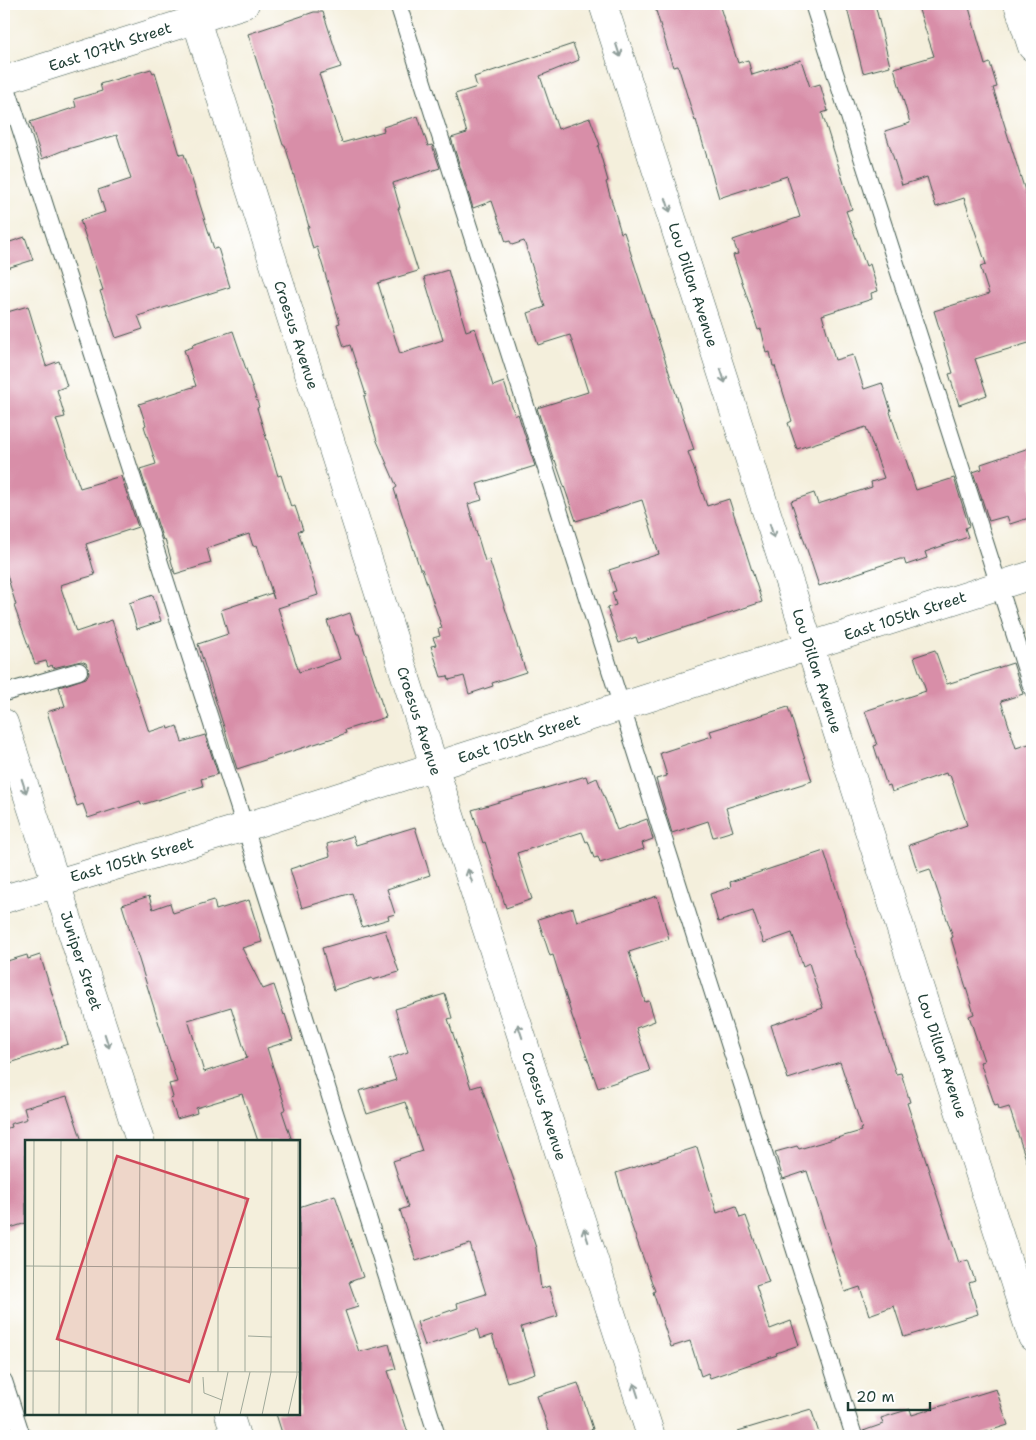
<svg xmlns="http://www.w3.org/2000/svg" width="1036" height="1440" viewBox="0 0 1036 1440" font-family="'Shantell Sans',sans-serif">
<rect width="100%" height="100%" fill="#fff"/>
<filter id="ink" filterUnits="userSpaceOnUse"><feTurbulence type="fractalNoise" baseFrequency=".02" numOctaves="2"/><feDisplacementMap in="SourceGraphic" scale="10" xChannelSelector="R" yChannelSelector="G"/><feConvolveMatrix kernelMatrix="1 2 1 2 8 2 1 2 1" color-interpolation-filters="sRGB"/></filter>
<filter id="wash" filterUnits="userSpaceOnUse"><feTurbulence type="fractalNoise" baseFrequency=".0096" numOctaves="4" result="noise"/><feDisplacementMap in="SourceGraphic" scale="20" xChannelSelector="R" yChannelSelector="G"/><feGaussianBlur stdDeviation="1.12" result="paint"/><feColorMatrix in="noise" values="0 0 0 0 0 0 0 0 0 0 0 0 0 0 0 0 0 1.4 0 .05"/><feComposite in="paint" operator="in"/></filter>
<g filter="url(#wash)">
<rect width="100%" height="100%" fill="#f4efdc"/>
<g id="blocks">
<g fill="#d88ea8" fill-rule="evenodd">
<path d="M654,4h65l19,59 10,-3 4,15 49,-15 9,27 10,-3 8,27 -6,2 30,96 -6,2 20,55 4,-2 8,27 -7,2 1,6 -50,16 13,45 18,-5 11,34 18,-6 9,28 -1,1 26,78 38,-12 15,48 -4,2 3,9 -43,15 2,6 -21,7 -2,-6h-4l-81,27 -28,-85 23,-8 4,11 54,-17 -1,-5 13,-4 -18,-51 -69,22 -9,-26 4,-2 -17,-55h-2l-3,-14 -3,1 -6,-24 -3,1 -25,-75 5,-1 -5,-14 67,-23 -13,-41 -68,22 -23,-78 -1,1 -17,-55 -5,1z"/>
<path d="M846,4h29l15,62 -27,7z"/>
<path d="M917,4h51l17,61 5,-2 7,24 -4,1 33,106 6,-2v150l-57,17 12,36 -28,10 -10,-31 4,-1 -19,-62 55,-17 -9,-28 6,-2 -22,-66 -28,9 -9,-30 -25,8 -17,-54 25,-8 -16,-55 40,-12z"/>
<path d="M314,12h9l18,55 -22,7 23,69 42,-12 -1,-4 35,-11 10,30 4,-1 8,23 -47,15 7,25h-2l20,63 -40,12 22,71 43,-14 -19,-63 24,-7 18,61 9,-3 18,58 11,-4 11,34 3,-2 17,52 -58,18 5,16 -14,4 17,57 4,-2 37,113 -34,11 1,3 -24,8 -5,-18 -15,4 -1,-4 -7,1 -10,-31 5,-1 -3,-7 7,-2 -2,-7 4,-1 -20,-59h-2l-26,-80 3,-2 -20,-46 -13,-45 2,-1 -16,-50 -6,2 -7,-23 3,-1 -23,-76 -4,2 -6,-22h2l-24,-82h-2l-35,-111z"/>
<path d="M573,44l6,16 -39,16 18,53 32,-11 10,27 -2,1 10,35 -2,1 15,51 3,-1 70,218 -6,2 19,54 22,-7 33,103 -124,41 -2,-6 -17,6 -12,-35 9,-3 -4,-13 4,-1 -7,-21 50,-16 -17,-54 -66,21 -21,-61 -1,1 -17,-53 51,-16 -18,-57 -32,10 -10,-32 17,-6 -21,-66 -12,4 -2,-4 -4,1 -14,-41 -19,7 -22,-70 16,-5 -12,-39 22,-7 -3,-10z"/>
<path d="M151,69l2,4 2,-1 25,83 4,-1 30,95 4,-1 12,39 -92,29 5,13 -27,9 -16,-47 3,-1 -23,-70 25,-8 -7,-22 33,-11 -14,-44 -53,15 -22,9 -12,-37 46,-15 -2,-8 28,-8 -2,-7z"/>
<path d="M25,237l8,23 -29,9v-25z"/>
<path d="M28,306l18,60 13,-5 8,25 -10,4 8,27 -9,2 24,69 41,-12 17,51 -52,17 9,31 -35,10 16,47 36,-12 37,112 19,-6 1,3 8,-3 5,16 23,-7 13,39 -17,5 2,7 -62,19 -1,-4 -52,17 -5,-14 -6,2 -30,-94 18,-6 -6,-19 27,-9 3,-5 -1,-5 -2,-5 -5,-2 -28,7 -1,-3 -4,2 -2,-6 -11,3 -21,-58 2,-1 -12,-40v-252z"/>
<path d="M233,331l26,76 -2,1 21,68 3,-1 10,32 4,-1 8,24 -5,1 20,64 -40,13 21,64 41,-13 -13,-38 23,-8 7,21h2l27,83 -41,13 1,3 -13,5 -96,31 -39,-125 30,-10 -7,-24 51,-17 2,6 -17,-54 -4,1 -4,-12 -42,14 4,15 -36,11 -10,-35 -2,1 -23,-71 16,-5 -12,-38 2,-1 -7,-21 57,-18 -12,-36 9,-3 -1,-2z"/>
<path d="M1032,447v70l-22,7 -3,-8 -18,5 -16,-49 9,-3 -1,-5z"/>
<path d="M153,595l8,26 -24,8 -8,-26z"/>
<path d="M935,650l12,34 66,-21 10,31 -22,7 15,47 16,-5v421l-4,1 -19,-58 -10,3 -1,-5 -3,1 -15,-44 4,-1 -15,-45 5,-2 -23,-76 2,-1 -23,-68 -12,4 -9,-28 58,-20 -17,-50 -3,1 -1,-3 -54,19 -2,-7 -3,1 -13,-40 3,-1 -12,-34 61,-20 -12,-34z"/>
<path d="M788,707l24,74 -86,27 7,23 -20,6 -5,-16 -36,12 -16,-54 11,-3 -7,-23 52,-17 -2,-5z"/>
<path d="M586,776l2,6 9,-4 20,52 30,-11 6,20 -11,4 2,6 -44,14 -2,-6 -4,1 -6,-17 -2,1 -4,-10 -65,21 15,46 -26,9 -21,-66 -2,1 -11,-33z"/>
<path d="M415,827l15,48 -43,14 8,25 -7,2 1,3 -27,8 -10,-34 -50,15 -12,-39 40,-13 -3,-12 26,-8 3,9z"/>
<path d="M824,851l72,223 5,-1 9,29 -3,1 52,160 9,-3 7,21 -6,2 9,31 -74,23 -10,-31 -25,9 -9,-28 -15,5 -38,-121 -24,8 -8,-27 22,-6 2,3 62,-18 -1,-2 2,-1 -22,-66 -52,17 -17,-54 52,-17 -14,-45 -6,3 -11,-33 -28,10 -11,-32 -35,11 -8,-28 21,-7 -1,-5z"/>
<path d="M149,896l4,13 17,-6 3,10 41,-13 2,10 33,-10 13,42 -20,6 21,41 11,-4 10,30 1,-1 8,26 -26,8 19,61 -4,2 10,30h-34l-16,-47 -46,14 1,5 -20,6 -7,-21 3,-1 -4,-13 8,-2 -55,-177zM231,1007l16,51 -43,14 -16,-52z"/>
<path d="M657,896l12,43 -40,13 16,50 4,-1 6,20 -19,7 14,43 -52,17 -26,-72 -19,-61 -3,1 -12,-37 35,-11 4,14z"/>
<path d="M385,930l14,42 -26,8 -1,-2 -38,12 -12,-42z"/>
<path d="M27,955l1,4 12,-4 28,89 -64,21v-103z"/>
<path d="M445,994l7,24 -4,1 23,69 10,-3 36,104 19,59 5,41 8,-3 9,30 -37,11 14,46 -28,9 -15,-47 -12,4 -3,-10 -52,17 -8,-24 41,-14 -1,-5 29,-9 -16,-50 -54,17 -16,-51 8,-3 -15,-46 29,-10 -17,-49 -38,12 -8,-23 37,-11 -7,-21 19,-7 -13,-43z"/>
<path d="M67,1096l15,45h-56v82l-22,7v-101l7,-2 -1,-3 17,-5 -3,-11z"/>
<path d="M697,1147l20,66 19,-7 4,12 6,-2 23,66 -13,4 14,43 21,-8 8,24 -23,8 1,2 -67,23 -2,-5 -7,3 -11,-35 -19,6 -18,-55 2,-1 -23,-64 -16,-54z"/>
<path d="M335,1195l28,82 -14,5 9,25 -13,4 14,41 30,-8 7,25 -8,2 21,65h-126l-7,-22h23v-207z"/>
<path d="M578,1383l15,46 -24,7h-18l-14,-40z"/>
<path d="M996,1389l12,36 -35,11h-109l-1,-5 20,-7 -2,-6 29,-9 2,6z"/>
<path d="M811,1409l9,27h-81l-1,-5z"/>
</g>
</g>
</g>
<g filter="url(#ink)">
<use href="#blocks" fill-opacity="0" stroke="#3f584d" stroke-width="1"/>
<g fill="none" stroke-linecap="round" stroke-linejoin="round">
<defs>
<g id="service">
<path d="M398,4l456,1432"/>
<path d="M813,4l219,685"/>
<path d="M4,78l241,749 192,609"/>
<path d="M4,693l75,-22"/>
<path d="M4,1381l18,55"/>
</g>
<g id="minor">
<path d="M191,4l243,762 217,670"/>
<path d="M603,4l429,1333"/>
<path d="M1018,4l14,43"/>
<path d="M4,80l241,-76"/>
<path d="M4,723l136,418"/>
<path d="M4,899l241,-72 787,-252"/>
<path d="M229,1414l7,22"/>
</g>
</defs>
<use href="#service" stroke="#3f584d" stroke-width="18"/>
<use href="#minor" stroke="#3f584d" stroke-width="29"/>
<use href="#service" stroke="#fff" stroke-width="16"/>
<use href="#minor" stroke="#fff" stroke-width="28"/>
</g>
<defs><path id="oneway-shaft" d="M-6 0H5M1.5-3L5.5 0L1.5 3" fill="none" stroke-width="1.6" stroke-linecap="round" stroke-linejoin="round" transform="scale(1.25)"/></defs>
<g stroke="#8f9e9a">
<use href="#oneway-shaft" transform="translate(618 50) rotate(72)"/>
<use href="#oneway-shaft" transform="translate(668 205) rotate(72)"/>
<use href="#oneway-shaft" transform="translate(723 376) rotate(72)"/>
<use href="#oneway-shaft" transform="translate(772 531) rotate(72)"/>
<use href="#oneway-shaft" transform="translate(24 786) rotate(72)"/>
<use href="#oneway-shaft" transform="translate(470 876) rotate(-108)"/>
<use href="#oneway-shaft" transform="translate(520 1031) rotate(-108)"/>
<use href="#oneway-shaft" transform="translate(107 1041) rotate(72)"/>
<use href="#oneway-shaft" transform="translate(586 1235) rotate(-108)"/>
<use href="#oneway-shaft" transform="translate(636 1390) rotate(-108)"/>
</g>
</g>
<g text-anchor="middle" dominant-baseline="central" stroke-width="5" stroke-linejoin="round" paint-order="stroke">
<g font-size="15" fill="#1f3d34" stroke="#fff">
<text transform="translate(110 47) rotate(-18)">East 107th Street</text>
<text transform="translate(693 285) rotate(72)">Lou Dillon Avenue</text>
<text transform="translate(296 335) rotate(72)">Croesus Avenue</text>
<text transform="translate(905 616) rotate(-18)">East 105th Street</text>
<text transform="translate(817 671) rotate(72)">Lou Dillon Avenue</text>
<text transform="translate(419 721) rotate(72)">Croesus Avenue</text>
<text transform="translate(519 739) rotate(-18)">East 105th Street</text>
<text transform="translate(132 860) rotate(-16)">East 105th Street</text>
<text transform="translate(81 961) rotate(72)">Juniper Street</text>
<text transform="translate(942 1056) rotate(72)">Lou Dillon Avenue</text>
<text transform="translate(544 1106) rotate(72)">Croesus Avenue</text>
</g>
</g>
<g transform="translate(25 1140)">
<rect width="275" height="275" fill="#f4efdc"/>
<path fill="none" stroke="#9fa899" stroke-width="1" d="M95,0l180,1M193,0v232M0,126l275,2M223,196l24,1M0,231l275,1M220,232v-232M178,237l1,16 18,7M8,275l1,-275M34,275l2,-275M61,275l1,-275M87,275l1,-275M113,275l2,-275M140,275v-275M167,275l1,-275M194,275l9,-43M215,275l10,-43M237,275l9,-43 1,-232M263,275l9,-40 1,-235"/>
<path fill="#d1495b" fill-opacity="0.15" stroke="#d1495b" stroke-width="2.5" d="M92,16l131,43 -59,183 -132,-43z"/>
<rect width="275" height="275" fill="none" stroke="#1f3d34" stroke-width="2.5"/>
</g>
<rect width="1036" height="1440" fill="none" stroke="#fff" stroke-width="20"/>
<path d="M848 1402v8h82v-8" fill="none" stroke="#1f3d34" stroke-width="2.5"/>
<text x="856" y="1402" font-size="15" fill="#1f3d34" stroke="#ffffff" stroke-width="4" paint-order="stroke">20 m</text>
</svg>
